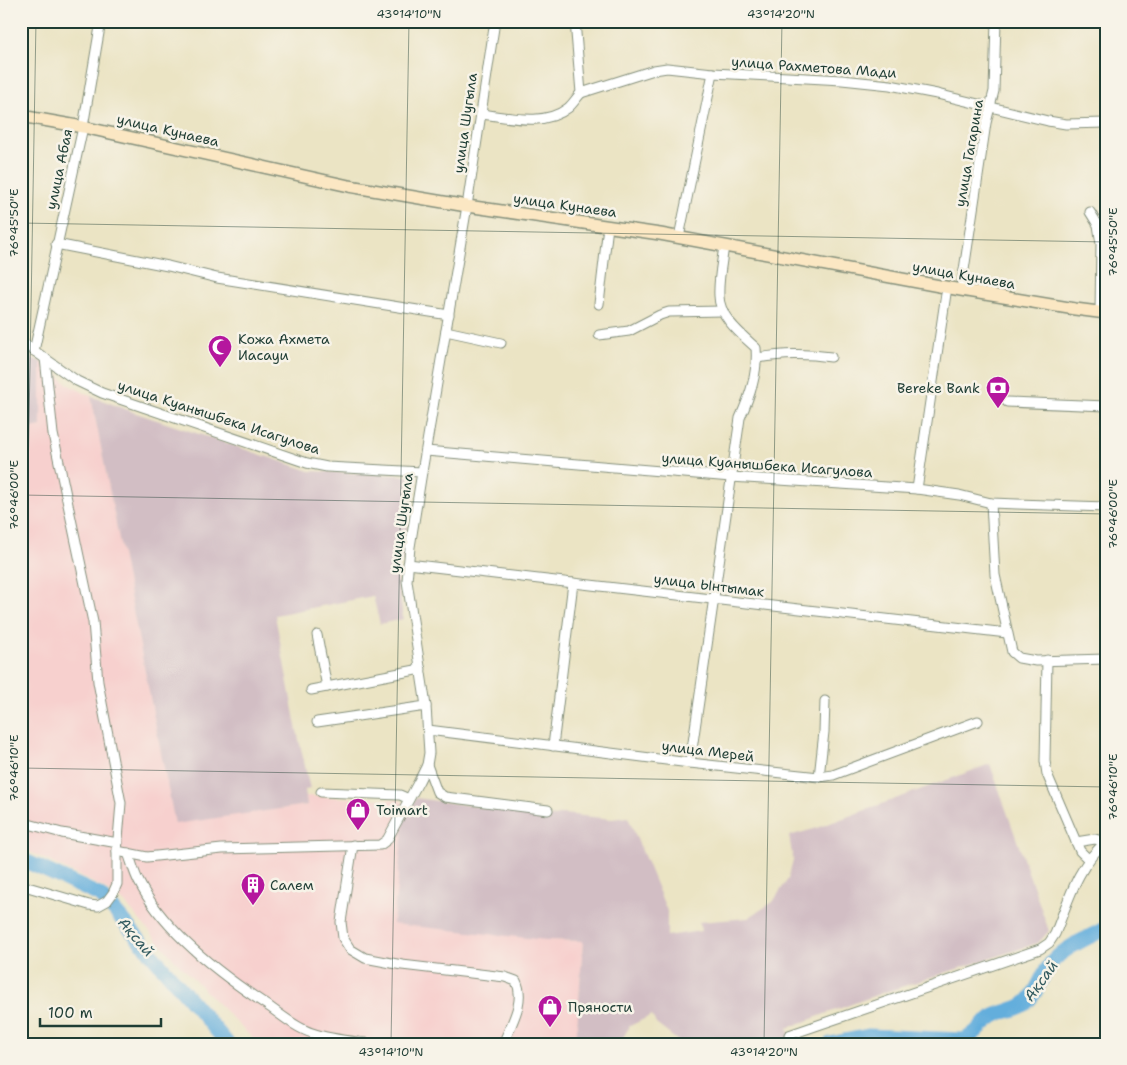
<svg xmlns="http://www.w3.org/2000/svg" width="1127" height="1065" viewBox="0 0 1127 1065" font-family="'Shantell Sans',sans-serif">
<rect width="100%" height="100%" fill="#f7f3e8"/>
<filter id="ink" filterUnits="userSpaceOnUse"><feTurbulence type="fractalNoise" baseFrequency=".02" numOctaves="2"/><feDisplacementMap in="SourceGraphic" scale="10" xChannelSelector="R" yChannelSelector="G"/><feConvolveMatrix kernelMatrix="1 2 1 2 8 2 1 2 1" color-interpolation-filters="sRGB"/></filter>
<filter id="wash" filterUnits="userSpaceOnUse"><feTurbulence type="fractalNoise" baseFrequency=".0096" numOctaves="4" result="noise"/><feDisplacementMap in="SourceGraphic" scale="20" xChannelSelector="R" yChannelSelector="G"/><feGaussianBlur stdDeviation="1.12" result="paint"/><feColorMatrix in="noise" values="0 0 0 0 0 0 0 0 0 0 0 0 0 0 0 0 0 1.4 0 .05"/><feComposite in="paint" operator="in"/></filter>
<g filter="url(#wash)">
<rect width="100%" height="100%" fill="#ebe4c4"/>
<path fill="#f7d0ce" d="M41,362l28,23 22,11 84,427 132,-18 -1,-9 93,4 12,8 -7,13 142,119 37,1 -7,103h-316l-12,-10 -77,-78 -48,-55 -21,-14 -72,-35 -9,-2v-420l20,-4z"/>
<g fill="#d2bec4">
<path d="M21,355h4l16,7v64l-20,4z"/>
<path d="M91,396l42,16 177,59 104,5 -11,85 -7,4 7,54 -23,5 -7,-28 -98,19 21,111 14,63 -5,1 2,15 -132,19z"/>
<path d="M990,764l59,167 -11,12 -159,51 -92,34 5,13 -3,3h-107l-26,-20 -4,-9 -22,11 -11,18h-43l7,-103 -37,-1 -153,-16 11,-103 12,-23 134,19 13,-3 49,5 16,-2 39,94v25l34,-5 -2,-9 49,-4 25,-16 15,-23 5,-19 -4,-24 25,-7z"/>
</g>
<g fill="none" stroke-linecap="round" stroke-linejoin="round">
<g stroke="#63aedc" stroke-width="15">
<path d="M21,859l78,36 15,15 114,134"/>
<path d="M830,1044l38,-8 96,4c14,-7 18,-17 30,-24 9,-5 24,-6 32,-13 13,-11 15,-30 27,-42 14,-15 35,-23 53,-33"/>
</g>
</g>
</g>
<g filter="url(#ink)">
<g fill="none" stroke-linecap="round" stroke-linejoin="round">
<defs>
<g id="minor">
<path d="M581,93l73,-23 13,-2 46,5 129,7 48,5 47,9 111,27 18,3 40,-1"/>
<path d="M481,114c28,3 63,13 87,-6 5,-4 9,-11 13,-15l-6,-72"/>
<path d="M1090,212l8,13 3,19 -1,68"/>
<path d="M679,237l34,-164"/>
<path d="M56,244l112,22 49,12 232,37"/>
<path d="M961,290l25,-167 8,-32 2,-70"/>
<path d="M599,304l9,-78"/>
<path d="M446,331l55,12"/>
<path d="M599,335l30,-4 31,-16 9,-3 54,-1"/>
<path d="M21,344l5,1 51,36 25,12 205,70 20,4 95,5"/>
<path d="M34,351l49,-224 18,-106"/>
<path d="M757,358c27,-4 47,-5 74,-1"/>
<path d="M1007,402l99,4"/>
<path d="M426,451l305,26 186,12 42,6 32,8 115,4"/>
<path d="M917,489l30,-202"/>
<path d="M991,503l4,72 17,77 7,6 17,3 70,-2"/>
<path d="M408,564l599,69"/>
<path d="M317,635l10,52"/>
<path d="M1047,660l-2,101 2,13 33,77 8,8"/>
<path d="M311,690l110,-21"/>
<path d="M317,722l109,-16"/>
<path d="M428,730l262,33 129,14 14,-2 145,-54"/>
<path d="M553,746l20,-163"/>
<path d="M690,763l50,-345c10,-22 18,-45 16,-70 -14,-13 -37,-31 -37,-52 -1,-16 3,-34 5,-50"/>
<path d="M427,765l10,27 8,5 103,13"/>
<path d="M819,777l5,-45 1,-31"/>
<path d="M321,792l79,3 9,4"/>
<path d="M21,822l41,11 56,10"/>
<path d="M1076,842l19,-3 10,3"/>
<path d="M353,845l-12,77 2,16 7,11 15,9 37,7 103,12 11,4c10,20 -5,43 -13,63"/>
<path d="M117,851l30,6 75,-8 158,-4 7,-5 32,-59 8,-16 2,-12 -3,-47 -19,-125 3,-34 12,-75 45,-266 28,-185"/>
<path d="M128,853c4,10 6,20 11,29 25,50 82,93 128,123 14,10 29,23 45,28 20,7 40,8 61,11"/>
<path d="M21,885l68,20 9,1 9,-5 6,-8 4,-9v-33l4,-48 -23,-121 -5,-60 -40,-188 -8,-76"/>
<path d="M789,1035l251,-86 9,-6 6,-9c13,-32 23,-70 51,-92"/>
</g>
<path id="secondary" d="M21,116l62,11 266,59 118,20 193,28 301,56 114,19 31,4"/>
</defs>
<use href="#minor" stroke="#85907c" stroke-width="11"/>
<use href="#secondary" stroke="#85907c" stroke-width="14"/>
<use href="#minor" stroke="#fff" stroke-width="9"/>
<use href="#secondary" stroke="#fbe7c3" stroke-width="11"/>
</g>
</g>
<path fill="none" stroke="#1f3d34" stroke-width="1" stroke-opacity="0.45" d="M21,223l1085,19M21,495l1085,19M21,768l1085,19M21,883l15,-862M21,1040l202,4M391,1044l18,-1023M764,1044l18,-1023"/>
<defs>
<symbol id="mosque-pin" viewBox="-11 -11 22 30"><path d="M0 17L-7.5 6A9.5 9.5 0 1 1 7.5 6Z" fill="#b5179e" stroke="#f7f3e8"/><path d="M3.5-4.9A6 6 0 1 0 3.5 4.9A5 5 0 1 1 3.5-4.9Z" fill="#fff"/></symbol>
<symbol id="bank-pin" viewBox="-11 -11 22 30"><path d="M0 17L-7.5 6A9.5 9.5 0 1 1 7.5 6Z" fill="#b5179e" stroke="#f7f3e8"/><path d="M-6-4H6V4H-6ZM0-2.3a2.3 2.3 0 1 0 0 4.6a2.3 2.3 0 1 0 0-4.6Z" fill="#fff"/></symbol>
<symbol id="shop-pin" viewBox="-11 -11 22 30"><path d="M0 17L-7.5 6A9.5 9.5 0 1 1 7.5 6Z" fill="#b5179e" stroke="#f7f3e8"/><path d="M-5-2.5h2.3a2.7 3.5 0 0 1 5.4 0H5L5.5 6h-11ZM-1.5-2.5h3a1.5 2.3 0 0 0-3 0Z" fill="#fff"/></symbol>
<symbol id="building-pin" viewBox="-11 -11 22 30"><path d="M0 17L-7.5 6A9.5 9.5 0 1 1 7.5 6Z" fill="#b5179e" stroke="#f7f3e8"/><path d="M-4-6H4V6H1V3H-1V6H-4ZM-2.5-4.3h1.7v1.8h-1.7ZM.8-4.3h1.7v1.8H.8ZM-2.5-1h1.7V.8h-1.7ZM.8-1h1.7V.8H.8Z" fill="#fff"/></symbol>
</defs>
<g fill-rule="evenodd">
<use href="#mosque-pin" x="206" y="333" width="28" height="38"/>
<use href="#bank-pin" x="984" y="374" width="28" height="38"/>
<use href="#shop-pin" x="344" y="796" width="28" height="38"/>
<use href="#building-pin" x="239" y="871" width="28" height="38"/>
<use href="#shop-pin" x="536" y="993" width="28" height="38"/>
</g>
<g text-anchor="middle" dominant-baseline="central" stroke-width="5" stroke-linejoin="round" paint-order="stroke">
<g font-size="14" fill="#1f3d34" stroke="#f7f3e8">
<text transform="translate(814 67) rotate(4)">улица Рахметова Мади</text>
<text transform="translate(465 123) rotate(-82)">улица Шугыла</text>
<text transform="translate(168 130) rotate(13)">улица Кунаева</text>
<text transform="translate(969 153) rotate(-80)">улица Гагарина</text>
<text transform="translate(59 169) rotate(-78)">улица Абая</text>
<text transform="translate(565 205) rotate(8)">улица Кунаева</text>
<text transform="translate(964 275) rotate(10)">улица Кунаева</text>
<text transform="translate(219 417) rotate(18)">улица Куанышбека Исагулова</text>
<text transform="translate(767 465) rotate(4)">улица Куанышбека Исагулова</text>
<text transform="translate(401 523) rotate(-82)">улица Шугыла</text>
<text transform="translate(709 585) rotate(7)">улица Ынтымак</text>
<text transform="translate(708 751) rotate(7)">улица Мерей</text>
</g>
<g font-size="14" fill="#1f3d34" stroke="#f7f3e8" text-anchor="start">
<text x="238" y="339">Кожа Ахмета<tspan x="238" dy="16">Иасауи</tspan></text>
<text x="980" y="388" text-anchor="end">Bereke Bank</text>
<text x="376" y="810">Toimart</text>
<text x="270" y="885">Салем</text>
<text x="568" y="1007">Пряности</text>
</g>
<g font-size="15" font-style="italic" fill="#30595e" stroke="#f7f3e8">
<text transform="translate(136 937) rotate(49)">Ақсай</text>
<text transform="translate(1041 981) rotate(-54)">Ақсай</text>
</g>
</g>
<rect width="1127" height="1065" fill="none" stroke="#f7f3e8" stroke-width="55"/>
<path d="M40 1018v8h121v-8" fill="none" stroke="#1f3d34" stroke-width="2.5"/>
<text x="48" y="1018" font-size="15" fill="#1f3d34" stroke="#f7f3e8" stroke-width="4" paint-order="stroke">100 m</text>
<rect x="28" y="28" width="1072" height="1010" fill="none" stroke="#1f3d34" stroke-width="2"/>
<g font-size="12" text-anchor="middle" fill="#1f3d34">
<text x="409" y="18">43°14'10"N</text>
<text x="781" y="18">43°14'20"N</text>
<text transform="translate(14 223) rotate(-90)" y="4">76°45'50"E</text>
<text transform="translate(1113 242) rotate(-90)" y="4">76°45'50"E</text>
<text transform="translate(14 495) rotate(-90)" y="4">76°46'00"E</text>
<text transform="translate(1113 514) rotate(-90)" y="4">76°46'00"E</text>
<text transform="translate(14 768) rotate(-90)" y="4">76°46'10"E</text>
<text transform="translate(1113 787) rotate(-90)" y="4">76°46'10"E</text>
<text x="391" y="1056">43°14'10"N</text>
<text x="764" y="1056">43°14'20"N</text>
</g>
</svg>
